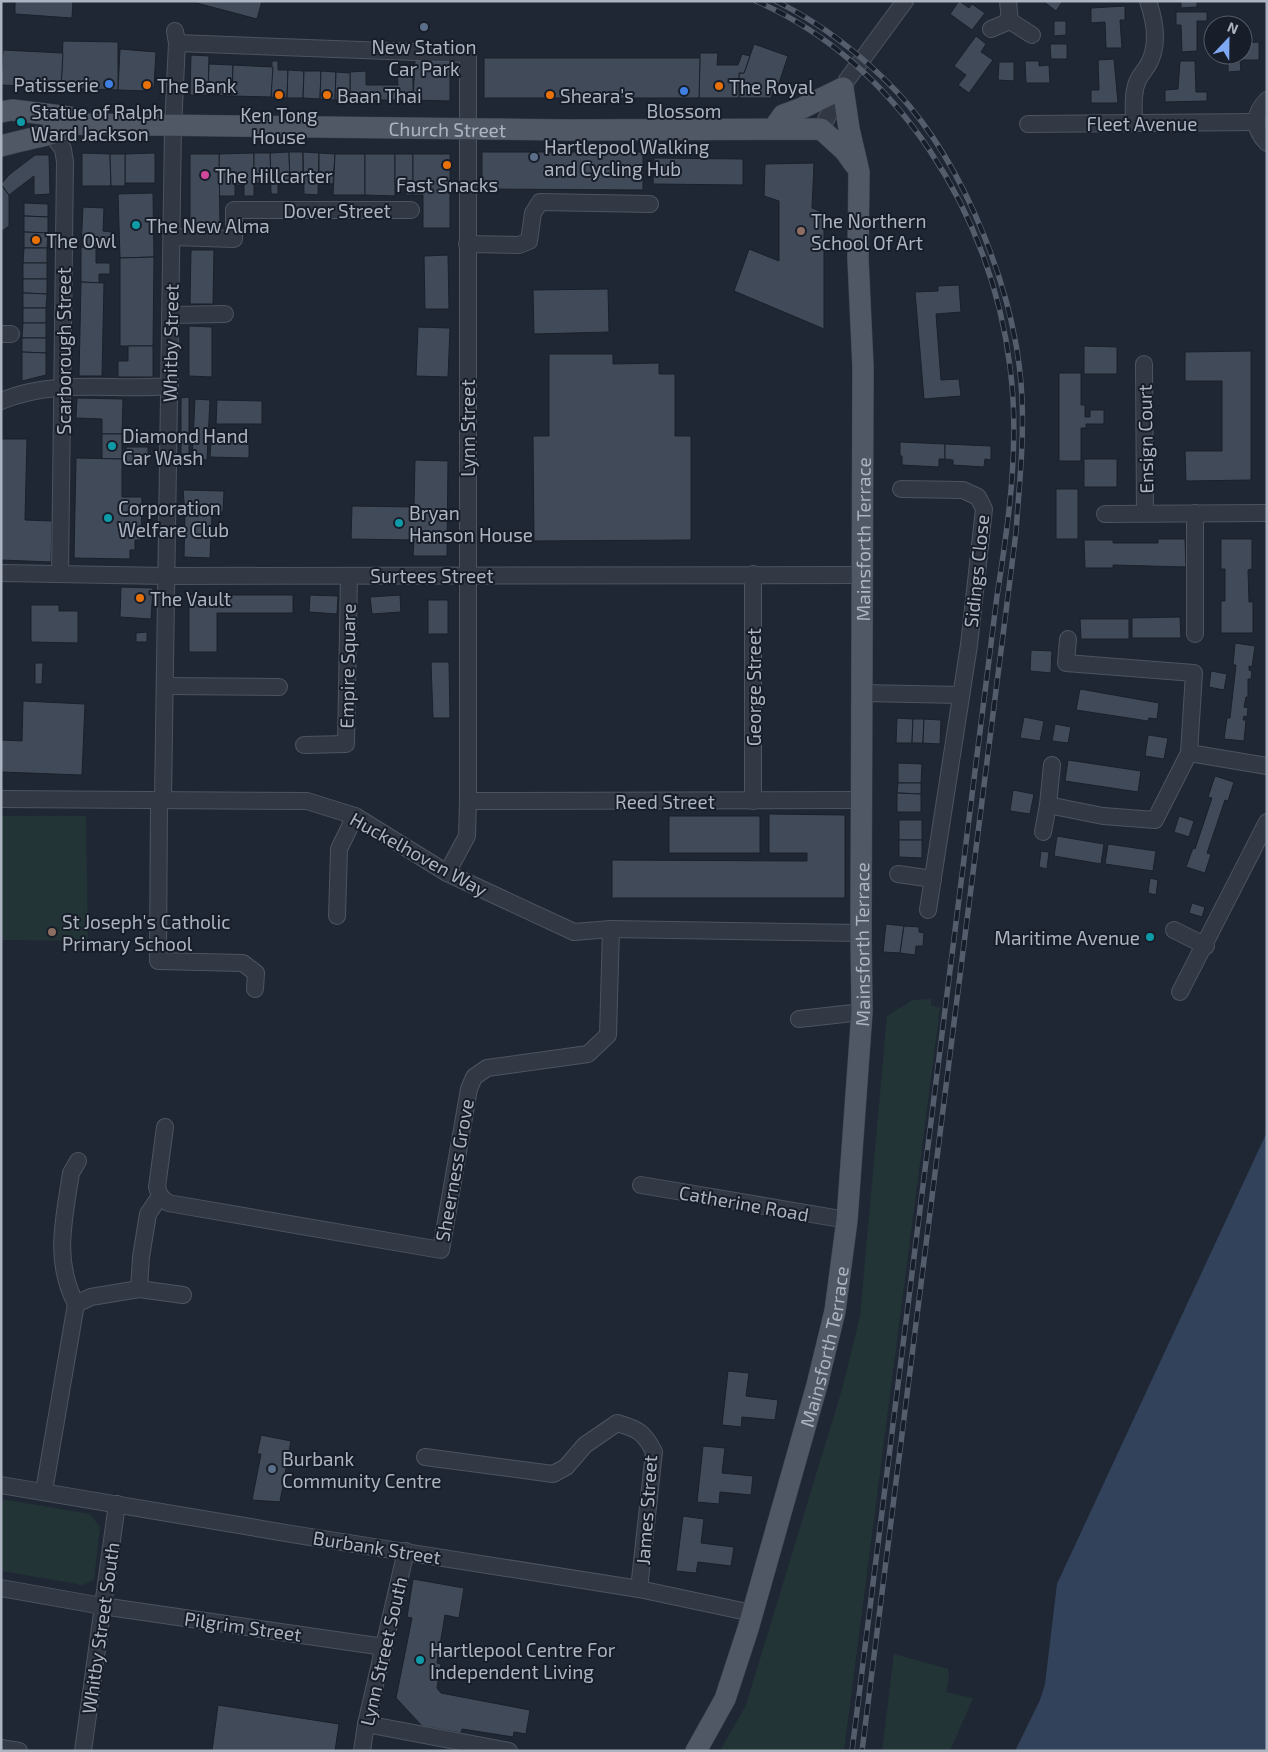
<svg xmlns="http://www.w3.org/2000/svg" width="1268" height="1752" viewBox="0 0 1268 1752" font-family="'Exo 2',sans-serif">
<rect width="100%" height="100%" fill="#1f2734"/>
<g fill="#223436">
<path d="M1,816h85l2,125 -87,-1z"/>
<path d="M931,999v6l9,3 -96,743h-124l26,-46 97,-319 17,-70 27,-300 26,-16z"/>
<path d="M1,1499l89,15 10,13 -6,53 -11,5 -82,-14z"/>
<path d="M894,1654l54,15 1,9 -3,14 27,6 -23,53h-68z"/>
</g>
<path fill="#32425b" d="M1267,1132v619h-252l25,-51 5,-16 12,-100z"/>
<g fill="#404a59" stroke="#1a202b">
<path d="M15,1h58l-1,17 -57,-4z"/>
<path d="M189,1h73l-5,18z"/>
<path d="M959,1l10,7 3,-4 13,9 -13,17 -22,-16z"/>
<path d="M1043,1h20l-7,10z"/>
<path d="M1181,1h16v6l-16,1z"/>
<path d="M1125,6v14h-5l2,28h-16l-1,-26 -14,1v-15z"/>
<path d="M1176,12h31v9h-10v30l-15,1 -1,-27h-5z"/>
<path d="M1054,21h12v14l-12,1z"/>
<path d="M976,36l10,8 -5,8 12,8 -24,33 -11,-8 8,-10 -12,-9z"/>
<path d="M63,41l55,1v48l-57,-2z"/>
<path d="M1259,42v18h-19l1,11 -13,1v-11h-7v-6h22v-12z"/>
<path d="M754,44l34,12 -11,33 -3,-1 -3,10h-32v-25h5z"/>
<path d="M1050,44h17v15h-16z"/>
<path d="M120,49l36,3 -2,35 -7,4 -29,-1z"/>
<path d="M3,50l60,3 -2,35 -60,-3z"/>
<path d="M700,53h18l-1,12h21l4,-11 8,2 -6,17h-5v25h-40z"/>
<path d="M191,55l18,1 -1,39h-18z"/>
<path d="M484,58h216l-1,40h-215z"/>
<path d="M415,59h35v42l-37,-1z"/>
<path d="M1114,59l4,44h-27v-13h8l-1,-30z"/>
<path d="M272,61h6v9h10l-1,28 -16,-1z"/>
<path d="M1025,61h14v5l10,-1 1,18h-24z"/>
<path d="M1180,61h15l1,31h11v9l-42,1v-12l13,-1z"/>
<path d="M999,62h15v19l-16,-1z"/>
<path d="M209,64l24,1 -1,31 -24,-1z"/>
<path d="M233,65l40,2 -2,30 -39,-1z"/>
<path d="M288,70l16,1 -1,27h-16z"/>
<path d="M304,71h17l-1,28 -17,-1z"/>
<path d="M321,71l15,1 -1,28 -15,-1z"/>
<path d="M366,71v14h32l-1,-11h16v26h-63v-28z"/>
<path d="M336,72l14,1v27h-15z"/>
<path d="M289,152l1,31h-12v11h-7l-1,-41z"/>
<path d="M289,152h14v31h-13z"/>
<path d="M303,152l16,1 -1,42 -14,-1z"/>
<path d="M482,152h161v38l-161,-1z"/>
<path d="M82,153l28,1 1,32h-29z"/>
<path d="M155,153v30h-30v-29z"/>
<path d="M254,153v43h-10v-11h-9v11h-16v-42z"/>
<path d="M254,153h16l1,30h-17z"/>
<path d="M319,153l16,1 -2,30 -14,-1z"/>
<path d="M110,154h15v32h-14z"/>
<path d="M190,154h29l1,73h-30z"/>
<path d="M335,154h30v41h-32z"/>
<path d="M365,154h30v42l-30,-1z"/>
<path d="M395,154h18v41h-7v-10h-11z"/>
<path d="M413,154h37v74h-27v-33h-10z"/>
<path d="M35,155h14l1,39 -16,1v-19l-25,19 -8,-11 9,-10z"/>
<path d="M654,158l89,1v26l-90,-1z"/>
<path d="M814,163l-2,45 12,5v116l-90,-38 15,-42 30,12v-60l-15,-5 1,-32z"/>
<path d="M1,185l8,10v31l-7,5 -1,16z"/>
<path d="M153,193l1,64 -34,1 -2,-64z"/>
<path d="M24,203l24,1v13l-24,-1z"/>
<path d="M83,207l21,1 -1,23 9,1 -1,16 -30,-1z"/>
<path d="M24,216l24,1v16l-24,-1z"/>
<path d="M24,232l24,1 -1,15h-23z"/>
<path d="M81,247l15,1v15h14v11h-11v9l-18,-1z"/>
<path d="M24,248h23v15h-24z"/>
<path d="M191,250h23l-1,54h-23z"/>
<path d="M448,255l1,54h-24l-1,-53z"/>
<path d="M154,257l-1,89h-33v-88z"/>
<rect x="23" y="263" width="24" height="16"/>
<path d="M23,279h24v15l-24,-1z"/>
<path d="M81,282l23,1 -2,93h-23z"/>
<path d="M959,285l2,27 -25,2 5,66 18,-1 2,17 -37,3 -9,-107 23,-1v-5z"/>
<path d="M608,289l1,43 -75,2 -1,-44z"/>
<path d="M23,293l24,1 -1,14h-23z"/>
<rect x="23" y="308" width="23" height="15"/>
<path d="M23,323h23v15h-24z"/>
<path d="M189,326l23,1v50l-23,-1z"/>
<path d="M418,327l32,1 -2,49 -32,-1z"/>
<path d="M22,338h24v15l-24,-1z"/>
<path d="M128,346h25v31h-35v-16h10z"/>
<path d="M1084,346l33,1v27h-33z"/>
<path d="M1251,351v129l-65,1 -1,-30h37v-70h-37v-29z"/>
<path d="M22,352l24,1v22l-24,6z"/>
<path d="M549,354h64v10l46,-1v11h16v62h16v104l-157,1 -1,-105h16z"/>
<path d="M1059,373h22v32h4v12h5v-7h14v14h-18v4h-5v33h-22z"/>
<path d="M189,397v57h-8v-56z"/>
<path d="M77,398l46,1 -1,35h-20v-15l-26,-1z"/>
<path d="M195,399l15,1 -3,60 -15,-1z"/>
<path d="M217,400l45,1v23h-46z"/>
<rect x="102" y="434" width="20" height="25"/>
<path d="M1,439h26l-2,81 27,1 -1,41 -50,-2z"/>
<path d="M211,440l38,1v17l-39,-1z"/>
<path d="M900,442l45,2v15h-6v8l-37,-2v-9h-2z"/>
<path d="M945,444l46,2v14l-6,-1 -1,8 -31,-2v-5l-8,-1z"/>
<rect x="126" y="447" width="22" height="18"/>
<path d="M76,458l46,1v38h20l-1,43h-6v10h-5v9l-56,-1z"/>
<rect x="1084" y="459" width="33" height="28"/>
<path d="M415,460l33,1 -1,95h-34l1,-16 -63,-1 1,-33 62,1z"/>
<rect x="1056" y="489" width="22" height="50"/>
<path d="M183,490l41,1 -1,21 -38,1z"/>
<path d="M185,513l27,1 -2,44 -26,-1z"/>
<path d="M1158,539h27l1,28 -73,-2v3h-28l-1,-28h29v3h45z"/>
<path d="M1221,539h31v30l-4,1 1,32h4v31h-32v-32h4v-32h-4z"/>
<path d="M121,587l32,1 -2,31 -31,-2z"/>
<path d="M189,595h104v18h-76v39h-28z"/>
<path d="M310,595l28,1 -1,18 -28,-2z"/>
<path d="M400,595l1,17 -29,2 -2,-17z"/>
<rect x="428" y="600" width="20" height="34"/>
<path d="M31,605h28v6h19v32l-47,-1z"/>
<path d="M1180,617l1,21h-49v-20z"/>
<path d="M1080,619h49v20h-48z"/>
<path d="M147,632v10h-11v-9z"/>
<path d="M1235,643l20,3 -3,21 -3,-1v4l3,1 -1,8h-3v18h-2l-2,10 4,1 -1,9 -3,-1 -1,4h3l-2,21 -20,-2 3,-21h3l6,-53h-3z"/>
<path d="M1031,650l21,1 -1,22 -21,-2z"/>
<path d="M431,662h18l1,56h-17z"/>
<path d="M35,663h8l-1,21h-7z"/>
<path d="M1211,671l16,3 -3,16 -15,-3z"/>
<path d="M1080,689l79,14 -2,16 -8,-1 -1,3 -72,-11z"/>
<path d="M23,701l62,3 -3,71 -81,-3v-32l21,1z"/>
<path d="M1024,717l20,4 -4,20 -20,-3z"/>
<path d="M897,718l16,1 -1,24h-16z"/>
<path d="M913,719h11l-1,24h-11z"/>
<path d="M924,719l17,1 -1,24 -17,-1z"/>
<path d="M1055,724l16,3 -3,16 -16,-2z"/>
<path d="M1148,735l20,3 -4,21 -19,-3z"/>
<path d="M1068,760l73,11 -3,21 -73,-11z"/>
<path d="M898,763l24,1 -1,19h-23z"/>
<path d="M1215,776l19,6 -6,19 -3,-1 -18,53 4,1 -6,19 -19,-6 7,-19 2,1 17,-51 -4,-1z"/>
<path d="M898,783h23v11l-24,-1z"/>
<path d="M1013,790l21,4 -4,20 -20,-3z"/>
<path d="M897,793l24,1v18h-24z"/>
<path d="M769,814l76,1v83h-233v-38l195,1v-8h-38z"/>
<rect x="669" y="816" width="91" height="37"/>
<path d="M1179,816l15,5 -5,16 -15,-5z"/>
<rect x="899" y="820" width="23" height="20"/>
<path d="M1057,836l47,8 -3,20 -47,-8z"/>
<path d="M899,840h23v18l-23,-1z"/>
<path d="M1108,844l48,7 -3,20 -48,-7z"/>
<path d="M1041,851l8,1 -2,17 -8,-2z"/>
<path d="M1150,878l8,2 -2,15 -8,-2z"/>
<path d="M1192,903l13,4 -3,10 -13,-4z"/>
<path d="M886,924l18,2 -4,27 -17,-1z"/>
<path d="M904,926l15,1v5l5,1 -1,13h-7l-1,9 -15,-2z"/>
<path d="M1149,931l6,3 -4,9 -7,-3z"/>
<path d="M728,1371l21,2 -3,23 32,4 -3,20 -33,-3 -1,10 -19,-2z"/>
<path d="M261,1435l30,6 -11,61 -28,-2 9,-46h-4z"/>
<path d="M703,1446l22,2 -3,25 31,3 -2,19 -31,-3 -1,12 -22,-2z"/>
<path d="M683,1516l21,3 -3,24 33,4 -3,19 -33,-4 -2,11 -20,-2z"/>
<path d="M413,1579l51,9 -5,30 -14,-3 -8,48 4,1 -4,24 4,5 89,17 -4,24 -12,-2 -1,5 -51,-8 -1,4 -39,-7 -26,-28 16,-80 -5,-1z"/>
<path d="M218,1705l121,19 -4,27h-123z"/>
</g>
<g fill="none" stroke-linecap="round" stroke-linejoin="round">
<defs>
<g id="minor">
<path d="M1008,1l2,20"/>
<path d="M1010,21l22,14"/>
<path d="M991,29l19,-8"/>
<path d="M177,43l291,11v747l-1,35 -20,37"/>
<path d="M1267,100c-14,14 -14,29 0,43"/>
<path d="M1134,123c0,-14 -2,-30 4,-43 3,-6 8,-11 11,-17 10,-19 6,-42 -1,-62"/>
<path d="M1028,124l228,-2"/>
<path d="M821,129l26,-49 58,-79"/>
<path d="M50,132l13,17 2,13 -5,412"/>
<path d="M172,237l62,2v-29h177"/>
<path d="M467,244l52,1 10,-4 4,-28 7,-11 110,2"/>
<path d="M170,315l55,-1"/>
<path d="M1,334h10"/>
<path d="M1144,364l1,149"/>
<path d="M1,401c55,-23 112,-10 169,-15"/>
<path d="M901,489l62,1 15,7 6,12 -15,136 -41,265"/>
<path d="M1105,514l162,-1"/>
<path d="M1,573l166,3 696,-1"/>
<path d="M753,574v227"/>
<path d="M1195,634v-121"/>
<path d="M1068,639l-2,24 128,10 -5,80 78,13"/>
<path d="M165,686l114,1"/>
<path d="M862,693l99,2"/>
<path d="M304,745l42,-1 3,-168"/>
<path d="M1052,765l-4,40 55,11 52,4 34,-67"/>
<path d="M1,799l306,2 48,15 92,57 127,59 37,-3 250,4"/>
<path d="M163,800l10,-673 4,-84 -2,-12"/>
<path d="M159,801l-1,160 85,2 13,10 -1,16"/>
<path d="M468,801l394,-1"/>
<path d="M1043,832l5,-27"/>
<path d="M898,874l35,5"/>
<path d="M337,916l2,-67 16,-33"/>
<path d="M1174,930l32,16"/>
<path d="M1180,992l87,-170"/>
<path d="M799,1019l63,-7"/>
<path d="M165,1127l-8,60 3,9 8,7 273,47 28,-161 5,-12 13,-9 101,-14 20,-19 3,-106"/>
<path d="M641,1185l206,35"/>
<path d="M139,1289l2,-32 7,-43 12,-18"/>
<path d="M76,1304c-23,-44 -12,-84 -5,-131l7,-12"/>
<path d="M425,1457l128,17 13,-7 19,-22 32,-22c21,6 27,9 37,29l-15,137"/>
<path d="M1,1485l291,49 347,55 113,24"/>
<path d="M44,1491l32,-187 15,-7 48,-8 44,6"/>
<path d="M1,1588l101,18 282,41"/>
<path d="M366,1724l143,27"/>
<path d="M1,1748l18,3"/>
<path d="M83,1751l34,-247"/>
<path d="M362,1751l4,-27 40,-173"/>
</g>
<g id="major">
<path d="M1,112l11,-2 57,7 5,7"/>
<path id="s1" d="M1,146c19,-6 61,-12 73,-22l494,6 253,-1 24,22 10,14"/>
<path id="s2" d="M696,1751l29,-52 23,-70 69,-244 18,-74 12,-91 15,-208 -1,-79 2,-566 -5,-108 1,-87 -10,-43 -6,-41 -41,20 -19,7 -9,13"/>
</g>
</defs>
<use href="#minor" stroke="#4d5460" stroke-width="18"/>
<use href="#major" stroke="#3c424e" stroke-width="22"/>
<use href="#minor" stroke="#323945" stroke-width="16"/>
<use href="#major" stroke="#505865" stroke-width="21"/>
<defs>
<g id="rail">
<path d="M756,1c143,62 236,215 254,366 10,76 -1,153 -13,229l-145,1155"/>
<path d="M776,1c46,23 86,54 121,91 69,74 121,206 125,307 2,45 -3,89 -6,133l-154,1219"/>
</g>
</defs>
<use href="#rail" stroke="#545d6c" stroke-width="5.5"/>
<use href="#rail" stroke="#181e29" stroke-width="4" stroke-dasharray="11" stroke-linecap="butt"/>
</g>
<g fill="#5c6f8a" stroke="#181e29" stroke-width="2">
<circle cx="424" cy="27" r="5"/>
<circle cx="534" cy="157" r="5"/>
<circle cx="272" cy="1469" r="5"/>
</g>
<g fill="#3f7fe0" stroke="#181e29" stroke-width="2">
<circle cx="109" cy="84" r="5"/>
<circle cx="684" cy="91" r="5"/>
</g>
<g fill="#e8710a" stroke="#181e29" stroke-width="2">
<circle cx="147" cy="85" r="5"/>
<circle cx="719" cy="86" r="5"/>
<circle cx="279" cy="95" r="5"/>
<circle cx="327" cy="95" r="5"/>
<circle cx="550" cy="95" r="5"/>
<circle cx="447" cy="165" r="5"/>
<circle cx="36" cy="240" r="5"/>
<circle cx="140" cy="598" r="5"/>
</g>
<g fill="#0f9aa8" stroke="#181e29" stroke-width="2">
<circle cx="21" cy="122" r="5"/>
<circle cx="136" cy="225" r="5"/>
<circle cx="112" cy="446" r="5"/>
<circle cx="108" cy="518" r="5"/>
<circle cx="399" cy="523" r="5"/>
<circle cx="1150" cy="937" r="5"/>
<circle cx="420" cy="1660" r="5"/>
</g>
<circle fill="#d1479c" stroke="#181e29" stroke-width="2" cx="205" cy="175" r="5"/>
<g fill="#8d6e63" stroke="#181e29" stroke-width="2">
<circle cx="801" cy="231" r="5"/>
<circle cx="52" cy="932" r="5"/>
</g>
<g text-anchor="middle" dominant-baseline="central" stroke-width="4" stroke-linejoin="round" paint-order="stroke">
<g font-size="19" fill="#acb4c2" stroke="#181e29" text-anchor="start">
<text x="424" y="46" text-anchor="middle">New Station<tspan x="424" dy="22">Car Park</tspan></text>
<text x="99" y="84" text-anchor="end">Patisserie</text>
<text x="157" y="85">The Bank</text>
<text x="729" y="86">The Royal</text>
<text x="337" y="95">Baan Thai</text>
<text x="560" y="95">Sheara's</text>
<text x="684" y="110" text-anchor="middle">Blossom</text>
<text x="31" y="111">Statue of Ralph<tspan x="31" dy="22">Ward Jackson</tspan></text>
<text x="279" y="114" text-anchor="middle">Ken Tong<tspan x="279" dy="22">House</tspan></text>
<text x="544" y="146">Hartlepool Walking<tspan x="544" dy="22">and Cycling Hub</tspan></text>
<text x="215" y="175">The Hillcarter</text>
<text x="447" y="184" text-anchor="middle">Fast Snacks</text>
<text x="811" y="220">The Northern<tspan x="811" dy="22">School Of Art</tspan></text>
<text x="146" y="225">The New Alma</text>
<text x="46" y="240">The Owl</text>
<text x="122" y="435">Diamond Hand<tspan x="122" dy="22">Car Wash</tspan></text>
<text x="118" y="507">Corporation<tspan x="118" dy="22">Welfare Club</tspan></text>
<text x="409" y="512">Bryan<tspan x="409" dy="22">Hanson House</tspan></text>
<text x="150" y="598">The Vault</text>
<text x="62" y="921">St Joseph's Catholic<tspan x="62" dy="22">Primary School</tspan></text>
<text x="1140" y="937" text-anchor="end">Maritime Avenue</text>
<text x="282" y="1458">Burbank<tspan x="282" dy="22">Community Centre</tspan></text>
<text x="430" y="1649">Hartlepool Centre For<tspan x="430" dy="22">Independent Living</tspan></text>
</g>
<g font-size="19" fill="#acb4c2" stroke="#181e29">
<text x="1142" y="123">Fleet Avenue</text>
<text stroke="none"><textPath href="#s1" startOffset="450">Church Street</textPath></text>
<text x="337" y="210">Dover Street</text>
<text transform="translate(170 343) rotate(-89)">Whitby Street</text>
<text transform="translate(63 351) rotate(-90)">Scarborough Street</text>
<text transform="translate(467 428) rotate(-90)">Lynn Street</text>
<text transform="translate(1145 439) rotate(-91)">Ensign Court</text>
<text stroke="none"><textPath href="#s2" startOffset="1236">Mainsforth Terrace</textPath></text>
<text transform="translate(976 571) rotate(-84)">Sidings Close</text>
<text x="432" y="575">Surtees Street</text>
<text transform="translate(347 666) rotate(-89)">Empire Square</text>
<text transform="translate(753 687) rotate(-90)">George Street</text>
<text x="665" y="801">Reed Street</text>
<text transform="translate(419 854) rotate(29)">Huckelhoven Way</text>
<text stroke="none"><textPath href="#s2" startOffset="831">Mainsforth Terrace</textPath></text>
<text transform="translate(454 1170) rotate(-80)">Sheerness Grove</text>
<text transform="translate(744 1203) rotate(10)">Catherine Road</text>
<text stroke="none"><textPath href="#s2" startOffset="426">Mainsforth Terrace</textPath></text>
<text transform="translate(646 1510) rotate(-86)">James Street</text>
<text transform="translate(377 1547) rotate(9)">Burbank Street</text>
<text transform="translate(243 1626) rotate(8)">Pilgrim Street</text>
<text transform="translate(100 1628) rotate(-82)">Whitby Street South</text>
<text transform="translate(383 1651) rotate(-77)">Lynn Street South</text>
</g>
</g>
<rect width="1268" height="1752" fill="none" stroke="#acb4c2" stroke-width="5"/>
<g transform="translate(1228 40) rotate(22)"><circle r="24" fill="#181e29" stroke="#535a66"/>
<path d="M0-4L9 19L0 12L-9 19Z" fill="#7ea8f4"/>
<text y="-8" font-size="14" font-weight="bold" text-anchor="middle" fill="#acb4c2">N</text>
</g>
</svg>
